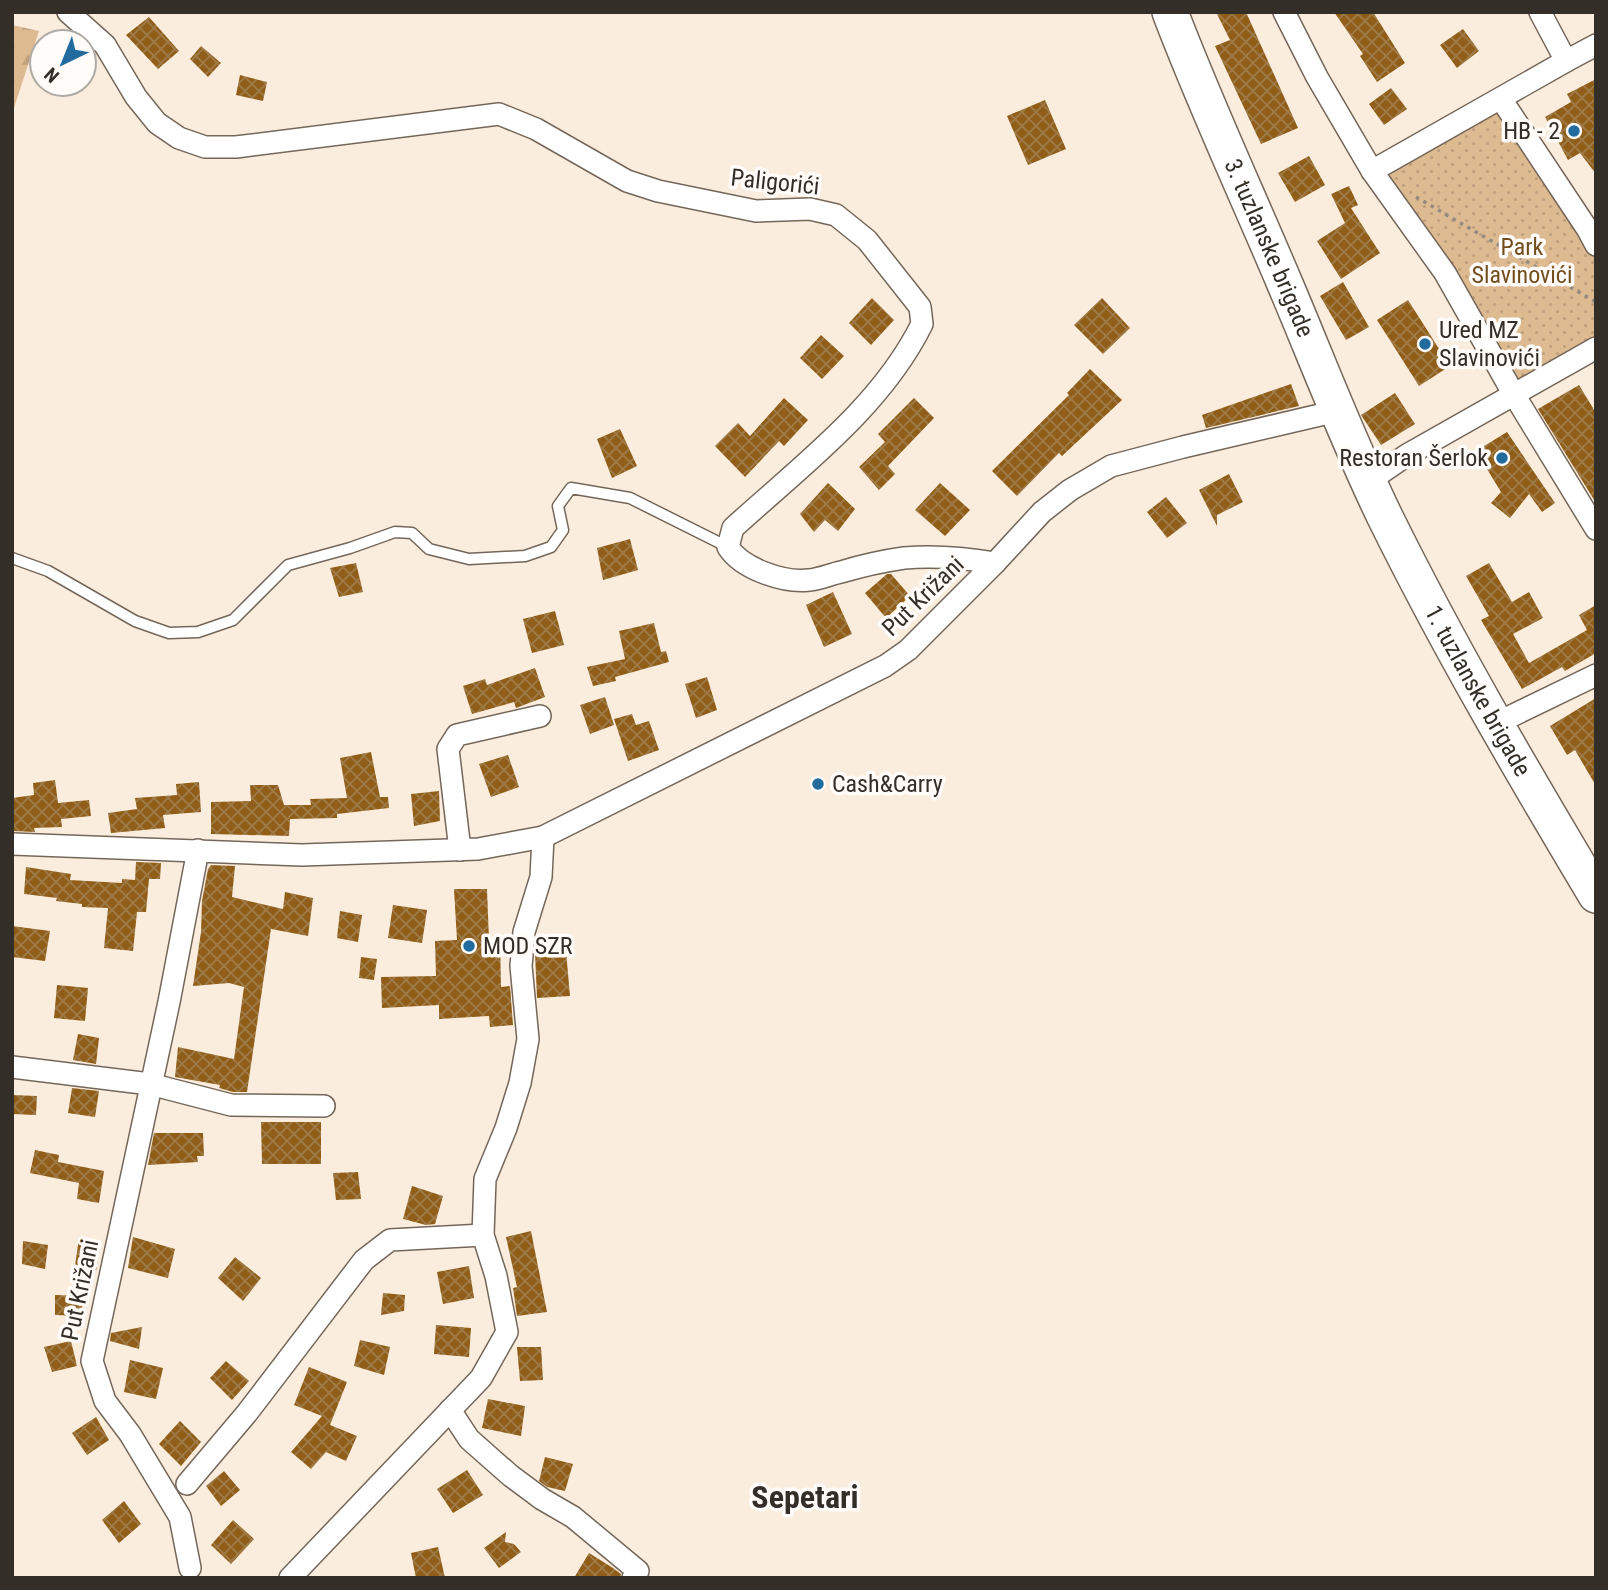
<svg xmlns="http://www.w3.org/2000/svg" width="1608" height="1590" viewBox="0 0 1608 1590" font-family="'Roboto Condensed',sans-serif">
<defs>
<pattern id="forest-firs" width="22" height="20" patternUnits="userSpaceOnUse" patternTransform="scale(1.75)"><rect width="22" height="20" fill="#deba91"/><path d="M5 1l3.5 6h-7zM16 11l3.5 6h-7z" fill="#bfa07d"/></pattern>
<pattern id="park-dots" width="8" height="8" patternUnits="userSpaceOnUse" patternTransform="scale(1.75)"><rect width="8" height="8" fill="#deba91"/><path d="M2 2h.1M6 6h.1" fill="none" stroke="#bfa07d" stroke-width="1.8" stroke-linecap="round"/></pattern>
<pattern id="building-cross-hatch" width="8" height="8" patternUnits="userSpaceOnUse" patternTransform="scale(1.75)"><rect width="8" height="8" fill="#905e18"/><path d="M0 0l8 8M0 8l8-8" fill="none" stroke="#9f7b4a"/></pattern>
</defs>
<rect width="100%" height="100%" fill="#fbeddd"/>
<path fill="url(#forest-firs)" d="M12,25l27,6 -27,83z"/>
<path fill="url(#park-dots)" d="M1501,99l95,146v103l-83,45 -141,-222z"/>
<g fill="url(#building-cross-hatch)">
<path d="M1216,12h30l52,116 -37,16 -46,-98 15,-6z"/>
<path d="M1334,12h39l32,51 -28,19 -17,-26 3,-2z"/>
<path d="M149,17l30,34 -21,18 -32,-34z"/>
<path d="M1463,29l16,22 -22,17 -17,-23z"/>
<path d="M201,46l20,17 -13,14 -18,-18z"/>
<path d="M240,75l27,7 -4,19 -27,-6z"/>
<path d="M1596,79v95l-16,-21 -12,7 -23,-43 26,-15 -4,-8z"/>
<path d="M1391,88l16,21 -23,16 -15,-21z"/>
<path d="M1045,100l21,49 -38,16 -21,-49z"/>
<path d="M1309,156l16,29 -30,17 -17,-29z"/>
<path d="M1349,186l9,19 -7,3 29,45 -39,26 -24,-38 28,-18 -14,-29z"/>
<path d="M1343,282l26,45 -23,13 -26,-44z"/>
<path d="M872,298l22,22 -23,25 -22,-22z"/>
<path d="M1102,298l28,30 -27,26 -29,-29z"/>
<path d="M1408,300l42,66 -31,20 -42,-66z"/>
<path d="M821,335l23,21 -22,23 -22,-21z"/>
<path d="M1090,369l32,31 -60,56 -3,-3 -42,43 -25,-25 77,-76 -2,-2z"/>
<path d="M1291,384l8,22 -93,22 -4,-13z"/>
<path d="M1579,385l17,28v90l-58,-94z"/>
<path d="M1395,393l20,31 -34,21 -20,-30z"/>
<path d="M784,398l24,22 -24,26 -5,-5 -34,36 -30,-31 23,-23 12,13z"/>
<path d="M914,398l20,20 -46,48 7,8 -16,16 -20,-23 26,-25 -7,-8z"/>
<path d="M620,429l17,37 -25,12 -15,-39z"/>
<path d="M1507,432l48,71 -13,9 -13,-18 -19,24 -19,-15 10,-11 -25,-41z"/>
<path d="M1229,474l14,28 -26,13v11l-18,-36z"/>
<path d="M828,483l27,26 -17,22 -13,-11 -11,12 -14,-18z"/>
<path d="M940,483l30,27 -25,26 -30,-26z"/>
<path d="M1166,497l21,26 -20,15 -20,-26z"/>
<path d="M630,539l8,31 -35,10 -6,-32z"/>
<path d="M356,563l7,29 -24,5 -9,-29z"/>
<path d="M1489,563l23,39 17,-10 14,26 -30,16 16,29 58,-33 -8,-15 17,-10v48l-31,18 -3,-4 -40,22 -41,-69 8,-4 -23,-40z"/>
<path d="M887,574h4l19,22 -24,22 -21,-25z"/>
<path d="M833,592l19,42 -28,13 -18,-42z"/>
<path d="M555,611l9,34 -32,8 -9,-34z"/>
<path d="M654,623l7,29 5,-1 3,11 -54,15 1,4 -23,5 -6,-19 38,-8 -6,-28z"/>
<path d="M535,668l10,29 -29,11 -2,-6 -42,12 -9,-28 22,-7 2,6z"/>
<path d="M707,677l10,33 -21,8 -11,-34z"/>
<path d="M605,697l9,28 -24,9 -10,-29z"/>
<path d="M1596,698v88l-21,-36 -8,5 -17,-29z"/>
<path d="M632,714l4,11 13,-4 10,29 -31,11 -14,-42z"/>
<path d="M371,752l9,45h8l1,11 -52,6v4l-47,1 -1,17 -78,-2v-32l40,-1 -1,-16h28l6,20h27l-1,-6 37,-1 -7,-40z"/>
<path d="M508,755l11,32 -28,10 -12,-33z"/>
<path d="M55,780l3,23 31,-3 2,16 -30,3 1,8 -28,1 1,4 -23,-1v-33l22,-3 -1,-12z"/>
<path d="M199,782l2,30 -38,3 2,13 -54,5 -3,-20 29,-4 -2,-11 42,-3 -1,-11z"/>
<path d="M439,791l1,30 -26,5 -3,-32z"/>
<path d="M136,862l25,1 -1,16h-11l-3,33h-9l-4,39 -29,-3 4,-40 -26,-1v-3l-26,-3 1,-3 -33,-4 2,-27 45,7 -1,6 52,3v-4l13,1z"/>
<path d="M211,865l24,1 -3,31 51,12 2,-17 28,6 -5,38 -37,-7 -24,163h-14l-14,-4 1,-3 -45,-8 3,-30 56,12 10,-72 -15,-4 -36,3 8,-54 1,-31 6,-32z"/>
<path d="M454,889h33l2,51h11l1,47 9,-1 3,39 -23,2 -1,-11 -50,3v-14l-57,3 -1,-31 55,-1 -1,-35 22,-1z"/>
<path d="M393,905l34,5 -5,33 -34,-5z"/>
<path d="M340,911l22,4 -4,27 -21,-4z"/>
<path d="M12,926l38,5 -5,30 -33,-4z"/>
<path d="M566,951l4,45 -33,2 -2,-45z"/>
<path d="M361,957l16,2 -3,21 -15,-2z"/>
<path d="M57,985l31,3 -3,33 -31,-3z"/>
<path d="M78,1034l21,4 -3,26 -23,-4z"/>
<path d="M72,1088l27,3 -4,26 -27,-4z"/>
<path d="M12,1095l25,1 -1,19 -24,-1z"/>
<path d="M261,1122h60v42h-59z"/>
<path d="M154,1133h49l1,23h-7l1,6 -50,3z"/>
<path d="M35,1150l24,5 -1,7 46,9 -5,32 -22,-4 2,-16 -49,-10z"/>
<path d="M358,1172l3,27 -25,1 -3,-27z"/>
<path d="M412,1186l31,10 -8,28 -9,1 -23,-6z"/>
<path d="M531,1231l16,81 -30,4 -4,-28 4,-1 -11,-50z"/>
<path d="M133,1237l42,12 -7,29 -40,-10z"/>
<path d="M79,1238l22,4 -5,29 -21,-5z"/>
<path d="M23,1241l25,4 -3,24 -23,-5z"/>
<path d="M235,1257l26,21 -18,23 -25,-23z"/>
<path d="M469,1266l5,32 -31,6 -6,-32z"/>
<path d="M383,1293l22,2 -1,16 -23,4z"/>
<path d="M55,1295l28,1 -1,20 -27,-1z"/>
<path d="M436,1325l35,3 -2,29 -35,-3z"/>
<path d="M142,1327l-3,22 -29,-8 1,-8z"/>
<path d="M360,1340l30,7 -6,28 -30,-9z"/>
<path d="M71,1341l6,25 -25,6 -8,-25z"/>
<path d="M517,1347h24l2,33 -23,1z"/>
<path d="M130,1360l33,8 -7,31 -32,-7z"/>
<path d="M226,1361l23,20 -17,19 -22,-22z"/>
<path d="M309,1367l38,15 -17,43 27,11 -11,25 -20,-9 -15,17 -20,-17 31,-36 -28,-11z"/>
<path d="M488,1399l37,7 -4,30 -39,-8z"/>
<path d="M96,1417l13,23 -22,15 -15,-22z"/>
<path d="M180,1421l21,21 -20,24 -22,-22z"/>
<path d="M545,1457l28,7 -8,27 -18,-4 -8,-6z"/>
<path d="M467,1470l16,25 -30,18 -16,-24z"/>
<path d="M224,1471l16,19 -19,16 -15,-20z"/>
<path d="M124,1501l17,23 -22,19 -17,-23z"/>
<path d="M233,1520l21,19 -23,25 -20,-19z"/>
<path d="M506,1532l-1,10 9,2 7,8 -22,16 -15,-20z"/>
<path d="M438,1547l7,31h-29l-5,-25z"/>
<path d="M589,1553l24,15 8,6 -1,4h-46z"/>
</g>
<g fill="none" stroke-linecap="round" stroke-linejoin="round">
<defs>
<path id="service" d="M12,558l36,13 87,50 34,12 29,-1 35,-12 55,-55 62,-17 45,-16 17,1 17,16 40,10 56,-3 26,-9 12,-17 -5,-24 13,-18 59,10 98,49"/>
<g id="minor">
<path d="M68,12l37,33 31,52 21,26 22,15 26,9h31l263,-33 37,15 91,52 31,10 98,20 54,-2 26,6 31,25 53,67 2,17c-41,83 -122,143 -189,204l-5,19c14,22 56,36 81,33 11,-1 22,-6 32,-8 20,-6 42,-11 63,-14 31,-3 61,0 91,5"/>
<path d="M1284,12l33,65 55,94 73,102 68,120 83,136"/>
<path d="M1566,61l30,-16"/>
<path d="M1501,99l87,131 8,15"/>
<path d="M1372,171l194,-110 -26,-49"/>
<path d="M1369,481l38,-26 189,-107"/>
<path d="M1495,724l101,-49"/>
<path d="M12,844l290,11 176,-6 65,-12 342,-171 23,-16 87,-87 47,-51 28,-22 41,-24 72,-19 154,-36"/>
<path d="M460,850l-12,-101 9,-14 83,-19"/>
<path d="M12,1067l138,17 81,21 93,1"/>
<path d="M450,1410l19,29 42,37 31,23 31,18 65,54 -5,7"/>
<path d="M187,1484l60,-71 117,-153 26,-20 93,-5"/>
<path d="M190,1568l-10,-51 -50,-83 -25,-33 -13,-40 77,-359 29,-152"/>
<path d="M290,1578l191,-200 26,-46 -11,-56 -13,-41 2,-56 21,-51 14,-45 8,-44 -7,-73 3,-34 17,-55 2,-40"/>
</g>
<g id="primary">
<path id="s1" d="M1170,12c35,92 77,182 115,272 33,78 63,157 100,233 64,130 137,254 211,378"/>
</g>
</defs>
<use href="#service" stroke="#74675a" stroke-width="13"/>
<use href="#minor" stroke="#74675a" stroke-width="24"/>
<use href="#primary" stroke="#74675a" stroke-width="38"/>
<path stroke="#958c81" stroke-width="3.5" stroke-dasharray="3.5 5" stroke-linecap="butt" d="M1416,197l180,105"/>
<use href="#service" stroke="#fff" stroke-width="10"/>
<use href="#minor" stroke="#fff" stroke-width="21"/>
<use href="#primary" stroke="#fff" stroke-width="35"/>
</g>
<g fill="#226b9f" stroke="#fffcf9" stroke-width="2.5">
<circle cx="1574" cy="131" r="7"/>
<circle cx="1425" cy="344" r="7"/>
<circle cx="1502" cy="458" r="7"/>
<circle cx="818" cy="784" r="7"/>
<circle cx="469" cy="946" r="7"/>
</g>
<g text-anchor="middle" dominant-baseline="central" stroke-width="7" stroke-linejoin="round" paint-order="stroke">
<g font-size="24" fill="#342e28" stroke="#fffcf9" text-anchor="start">
<text x="1560" y="131" text-anchor="end">HB - 2</text>
<text x="1439" y="330">Ured MZ<tspan x="1439" dy="28">Slavinovići</tspan></text>
<text x="1488" y="458" text-anchor="end">Restoran Šerlok</text>
<text x="832" y="784">Cash&amp;Carry</text>
<text x="483" y="946">MOD SZR</text>
</g>
<g font-size="24" fill="#342e28" stroke="#fffcf9">
<text transform="translate(775 182) rotate(6)">Paligorići</text>
<text stroke="none"><textPath href="#s1" startOffset="256">3. tuzlanske brigade</textPath></text>
<text transform="translate(923 596) rotate(-44)">Put Križani</text>
<text stroke="none"><textPath href="#s1" startOffset="746">1. tuzlanske brigade</textPath></text>
<text transform="translate(80 1290) rotate(-78)">Put Križani</text>
</g>
<g font-size="24" fill="#724e1e" stroke="#fffcf9">
<text x="1522" y="247">Park<tspan x="1522" dy="28">Slavinovići</tspan></text>
</g>
<g font-size="32" font-weight="bold" fill="#342e28" stroke="#fffcf9">
<text x="805" y="1497">Sepetari</text>
</g>
</g>
<rect width="1608" height="1590" fill="none" stroke="#342e28" stroke-width="28"/>
<g transform="translate(63 63) rotate(223)"><circle r="33" fill="#fffcf9" stroke="#aeaaa5" stroke-width="2"/>
<path d="M0-5L12 26L0 18L-12 26Z" fill="#226b9f"/>
<text y="-10" font-size="19" font-weight="bold" text-anchor="middle" fill="#342e28">N</text>
</g>
</svg>
